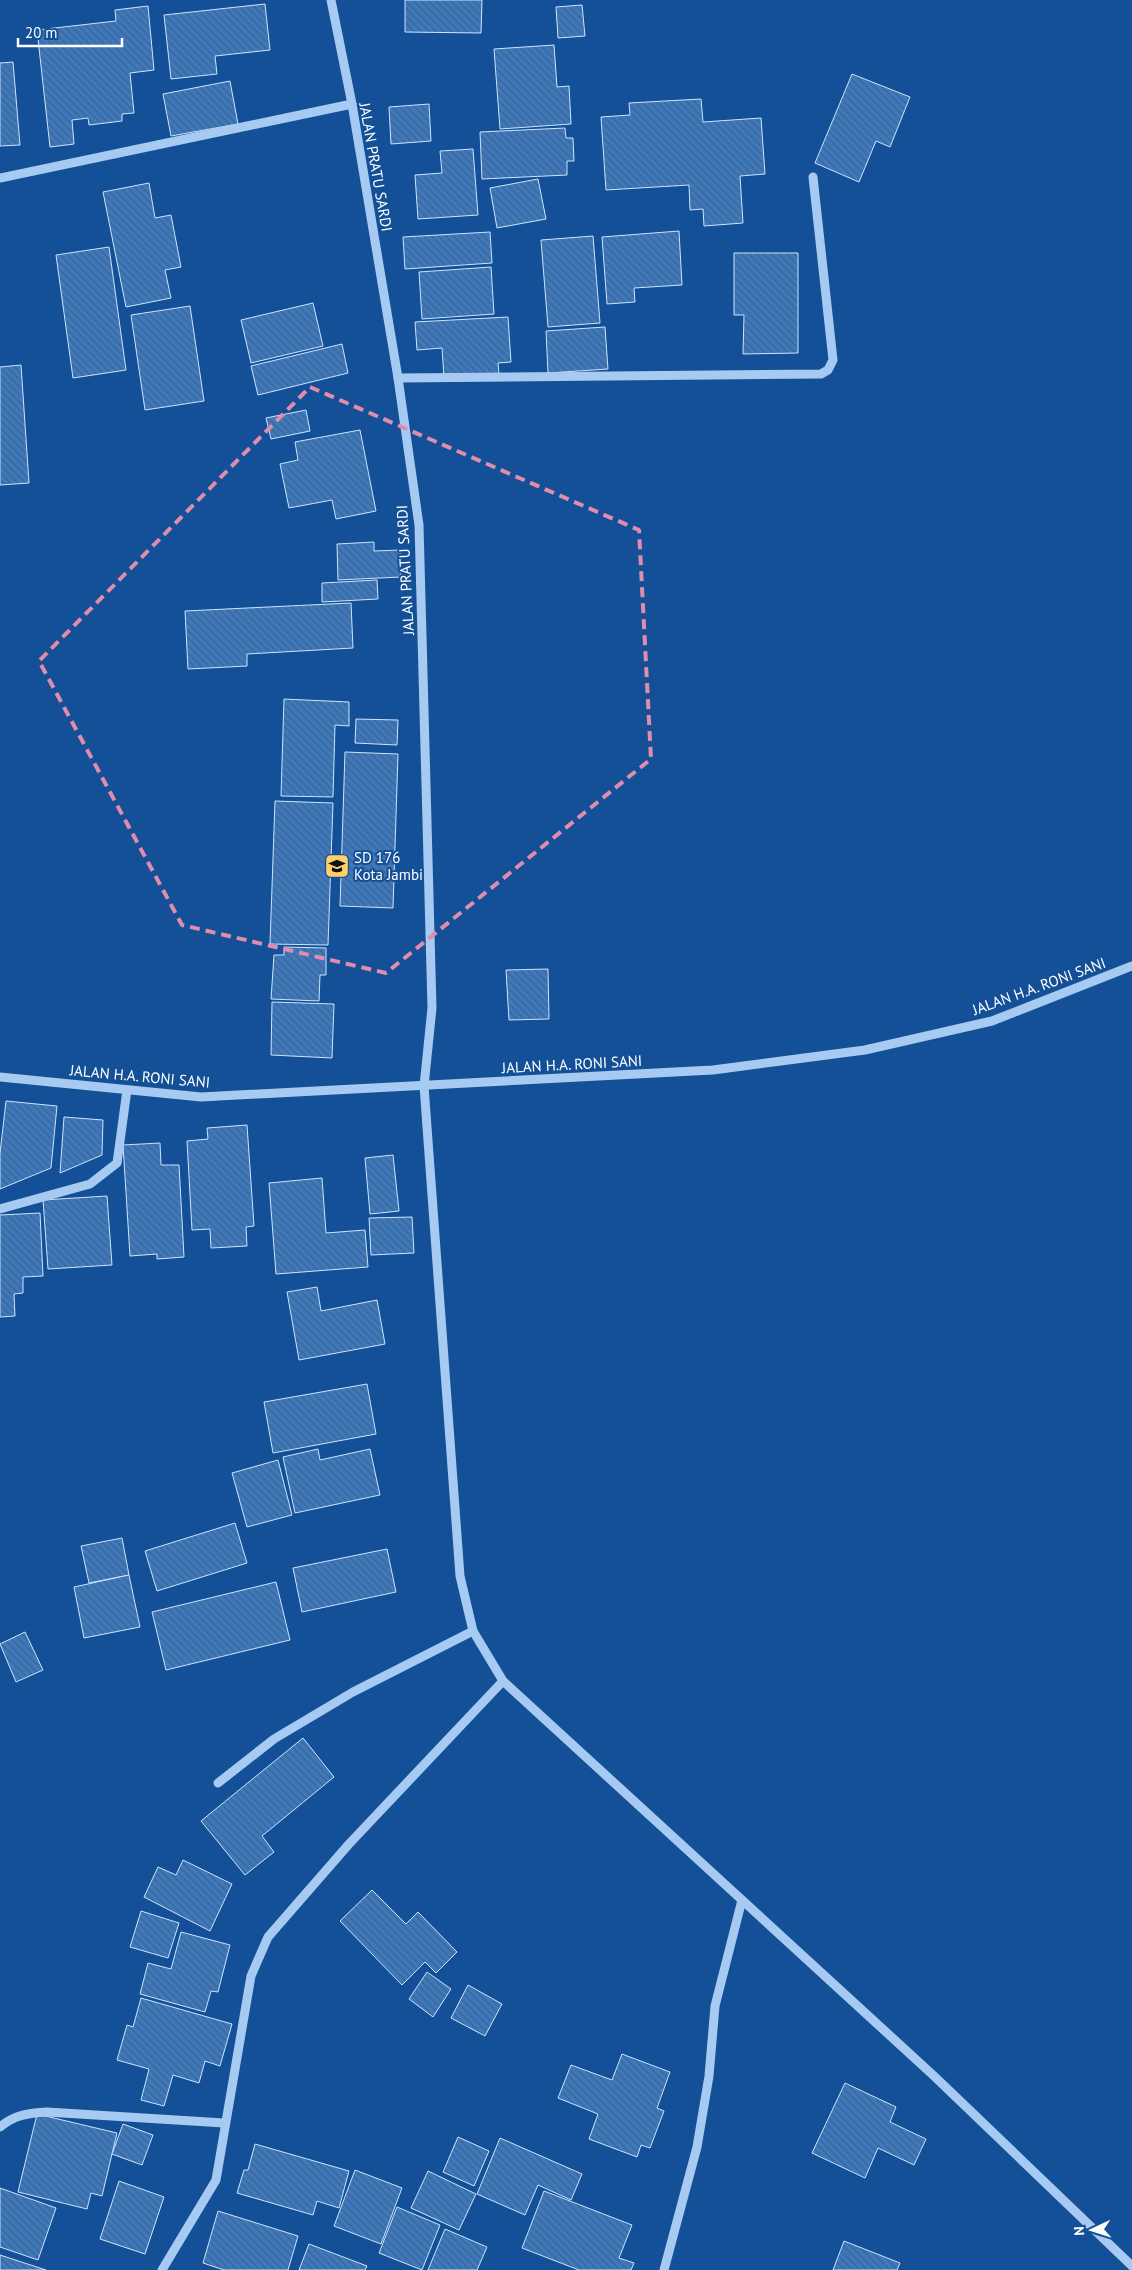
<svg xmlns="http://www.w3.org/2000/svg" width="1132" height="2270" viewBox="0 0 1132 2270" font-family="'PT Sans',sans-serif">
<defs>
<pattern id="building-back-hatch" width="6" height="6" patternUnits="userSpaceOnUse" patternTransform="scale(1.25)"><rect width="6" height="6" fill="#3d79bf"/><path d="M-1 5l2 2M0 0l6 6M5-1l2 2" fill="none" stroke="#446286"/></pattern>
</defs>
<rect width="100%" height="100%" fill="#145097"/>
<g fill="url(#building-back-hatch)" stroke="#cde4fd">
<path d="M405,0h77l-1,33 -76,-1z"/>
<path d="M265,4l5,46 -55,6 2,18 -46,5 -7,-64z"/>
<path d="M582,5l3,31 -27,2 -2,-31z"/>
<path d="M148,6l6,64 -24,3 4,40 -12,1v7l-33,4 -1,-7 -16,2 2,24 -24,3 -13,-117 79,-9 -1,-11z"/>
<path d="M554,45l3,42 12,-1 2,38 -71,5 -6,-80z"/>
<path d="M13,62l7,83 -20,1v-83z"/>
<path d="M852,74l58,23 -20,50 -14,-6 -17,41 -44,-19z"/>
<path d="M230,81l8,43 -67,12 -8,-42z"/>
<path d="M701,99l2,23 58,-4 4,56 -25,2 3,47 -39,3 -1,-17 -13,1 -1,-25 -83,5 -5,-73 29,-2 -1,-12z"/>
<path d="M429,104l2,37 -40,3 -2,-37z"/>
<path d="M565,128l1,10h7l1,23h-7v14l-85,4 -2,-47z"/>
<path d="M473,149l5,66 -60,4 -3,-44 27,-2 -2,-22z"/>
<path d="M538,179l8,40 -49,9 -7,-40z"/>
<path d="M149,183l6,35 16,-3 10,52 -16,3 6,28 -45,9 -23,-115z"/>
<path d="M679,231l3,54 -48,3 1,14 -28,2 -5,-67z"/>
<path d="M490,232l2,31 -87,6 -2,-32z"/>
<path d="M593,236l7,87 -52,4 -7,-87z"/>
<path d="M109,247l17,123 -53,8 -17,-123z"/>
<path d="M734,253h64v100l-55,1 1,-39h-10z"/>
<path d="M491,267l3,47 -72,5 -3,-47z"/>
<path d="M313,303l10,43 -72,17 -10,-43z"/>
<path d="M190,306l14,95 -59,9 -14,-95z"/>
<path d="M508,317l3,45 -13,1 1,11 -55,3 -2,-29 -25,2 -2,-28z"/>
<path d="M605,327l3,42 -60,4 -2,-42z"/>
<path d="M342,344l6,29 -90,22 -7,-29z"/>
<path d="M21,365l8,118 -29,2v-118z"/>
<path d="M306,410l4,21 -39,8 -5,-21z"/>
<path d="M360,430l16,81 -40,8 -4,-19 -43,8 -9,-44 18,-4 -3,-18z"/>
<path d="M374,542v9l26,-1 1,27 -63,3 -1,-36z"/>
<path d="M377,580l1,19 -56,3v-19z"/>
<path d="M351,603l2,45 -106,6v12l-59,3 -3,-58z"/>
<path d="M284,699l65,3v24l-14,-1 -2,72 -52,-1z"/>
<path d="M356,719l42,1 -1,25 -42,-2z"/>
<path d="M345,752l53,2 -5,154 -53,-2z"/>
<path d="M275,801l58,2 -5,142 -58,-1z"/>
<path d="M284,947l42,1v27h-6l-1,26 -48,-2 3,-44h10z"/>
<path d="M548,969l1,50 -40,1 -3,-50z"/>
<path d="M272,1002l62,2 -2,54 -61,-3z"/>
<path d="M6,1101l51,5 -6,62 -51,21v-36z"/>
<path d="M64,1117l39,3 -1,35 -42,18z"/>
<path d="M247,1125l7,101 -8,1 1,19 -36,2 -1,-19 -18,1 -5,-89 21,-2 -1,-11z"/>
<path d="M160,1143l1,22h18l5,92 -27,2v-5l-27,2 -7,-111z"/>
<path d="M393,1155l6,56 -29,3 -5,-56z"/>
<path d="M322,1178l4,55 39,-3 3,37 -92,7 -7,-91z"/>
<path d="M107,1196l5,69 -64,4 -5,-69z"/>
<path d="M40,1213l3,63 -20,1v16l-9,1 1,22 -15,1v-102z"/>
<path d="M412,1217l2,36 -43,2 -2,-37z"/>
<path d="M317,1287l4,24 56,-11 8,44 -86,16 -12,-68z"/>
<path d="M367,1384l9,50 -103,19 -9,-51z"/>
<path d="M318,1449l2,11 50,-11 10,46 -85,18 -12,-56z"/>
<path d="M278,1460l14,55 -45,12 -15,-54z"/>
<path d="M235,1523l12,40 -90,28 -12,-40z"/>
<path d="M122,1538l7,37 -40,8 -8,-37z"/>
<path d="M387,1549l9,43 -94,20 -9,-44z"/>
<path d="M129,1575l11,52 -56,11 -10,-51z"/>
<path d="M276,1582l14,58 -124,30 -14,-58z"/>
<path d="M25,1632l18,38 -27,12 -16,-38z"/>
<path d="M303,1738l31,39 -72,59 12,16 -29,23 -44,-54z"/>
<path d="M183,1860l49,24 -22,47 -66,-34 14,-30 18,8z"/>
<path d="M372,1890l34,34 12,-12 39,40 -21,21 -11,-11 -23,23 -62,-64z"/>
<path d="M141,1911l38,12 -11,35 -38,-11z"/>
<path d="M181,1932l49,13 -12,47 -7,-1 -6,21 -65,-18 8,-31 23,6z"/>
<path d="M427,1972l24,17 -18,28 -24,-18z"/>
<path d="M468,1985l34,19 -17,32 -34,-18z"/>
<path d="M141,1998l91,26 -12,42 -15,-5 -6,22 -26,-8 -9,31 -23,-6 8,-31 -32,-9 10,-35 6,2z"/>
<path d="M622,2054l48,18 -13,36 7,3 -14,37 -9,-3 -4,12 -48,-18 9,-25 -40,-16 13,-33 41,15z"/>
<path d="M845,2083l51,24 -6,15 36,17 -12,26 -36,-17 -13,30 -53,-25z"/>
<path d="M37,2114l80,19 -15,63 -11,-3 -4,16 -69,-17z"/>
<path d="M123,2124l30,11 -11,30 -30,-11z"/>
<path d="M458,2137l31,14 -15,35 -31,-14z"/>
<path d="M500,2138l82,36 -11,26 -33,-15 -13,30 -48,-21z"/>
<path d="M255,2144l94,27 -10,37 -22,-7 -4,14 -76,-22 7,-23h4z"/>
<path d="M355,2170l47,18 -21,56 -47,-18z"/>
<path d="M428,2171l48,23 -17,36 -48,-22z"/>
<path d="M119,2181l45,16 -19,57 -45,-15z"/>
<path d="M0,2188l56,20 -18,52 -38,-13z"/>
<path d="M544,2191l88,34 -13,33 15,5 -3,7h-52l-57,-22z"/>
<path d="M397,2207l43,18 -18,45 -43,-17z"/>
<path d="M218,2211l80,25 -10,34h-64l-21,-7z"/>
<path d="M445,2229l42,18 -10,23h-49z"/>
<path d="M844,2241l56,22 -3,7h-64z"/>
<path d="M309,2244l58,22 -2,4h-66z"/>
<path d="M0,2255l46,15h-46z"/>
</g>
<g fill="none" stroke-linecap="round" stroke-linejoin="round">
<g stroke="#a6caf2" stroke-width="9">
<path d="M331,0l21,104 46,274 21,147 13,483 -8,78 36,490 13,55 30,50 431,395 198,190"/>
<path d="M0,178l352,-74"/>
<path d="M398,378l423,-4 7,-4 5,-10 -20,-183"/>
<path d="M0,1077l201,20 512,-27 152,-20 127,-29 140,-55"/>
<path d="M0,1209l90,-25 27,-21 10,-73"/>
<path d="M218,1783l56,-44 79,-47 120,-61"/>
<path d="M0,2127c14,-12 29,-14 47,-15l177,11"/>
<path d="M162,2270l54,-90 35,-204 17,-39 81,-93 154,-163"/>
<path d="M664,2270l33,-123 12,-71 6,-70 27,-106"/>
</g>
</g>
<path fill="none" stroke="#e08cad" stroke-width="4" stroke-dasharray="10 6" stroke-linejoin="round" d="M310,387l329,143 12,229 -265,214 -204,-48 -143,-264z"/>
<defs>
<symbol id="school-square" viewBox="-11 -11 22 22"><rect x="-9" y="-9" width="18" height="18" rx="4" fill="#ffd067" stroke="#145097"/><path d="M0-5L7-2L0 1L-7-2ZM-4 1L0 2.5L4 1V4Q0 6-4 4Z" fill="#111"/></symbol>
</defs>
<g fill-rule="evenodd">
<use href="#school-square" x="323" y="852" width="28" height="28"/>
</g>
<g text-anchor="middle" dominant-baseline="central" stroke-width="4" stroke-linejoin="round" paint-order="stroke">
<g font-size="15" fill="#fff" stroke="#145097">
<text transform="translate(376 167) rotate(80)">JALAN PRATU SARDI</text>
<text transform="translate(405 570) rotate(-93)">JALAN PRATU SARDI</text>
<text transform="translate(1039 986) rotate(-20)">JALAN H.A. RONI SANI</text>
<text transform="translate(572 1064) rotate(-3)">JALAN H.A. RONI SANI</text>
<text transform="translate(140 1076) rotate(5)">JALAN H.A. RONI SANI</text>
</g>
<g font-size="15" fill="#fff" stroke="#145097" text-anchor="start">
<text x="354" y="857">SD 176<tspan x="354" dy="17">Kota Jambi</tspan></text>
</g>
</g>
<g transform="translate(1092 2230) rotate(266)" stroke="#145097" stroke-width="4" paint-order="stroke">
<path d="M0-4L9 19L0 12L-9 19Z" fill="#ffffff"/>
<text y="-8" font-size="14" font-weight="bold" text-anchor="middle" fill="#ffffff">N</text>
</g>
<path d="M18 38v8h104v-8" fill="none" stroke="#ffffff" stroke-width="2.5"/>
<text x="25" y="38" font-size="15" fill="#ffffff" stroke="#145097" stroke-width="4" paint-order="stroke">20 m</text>
</svg>
